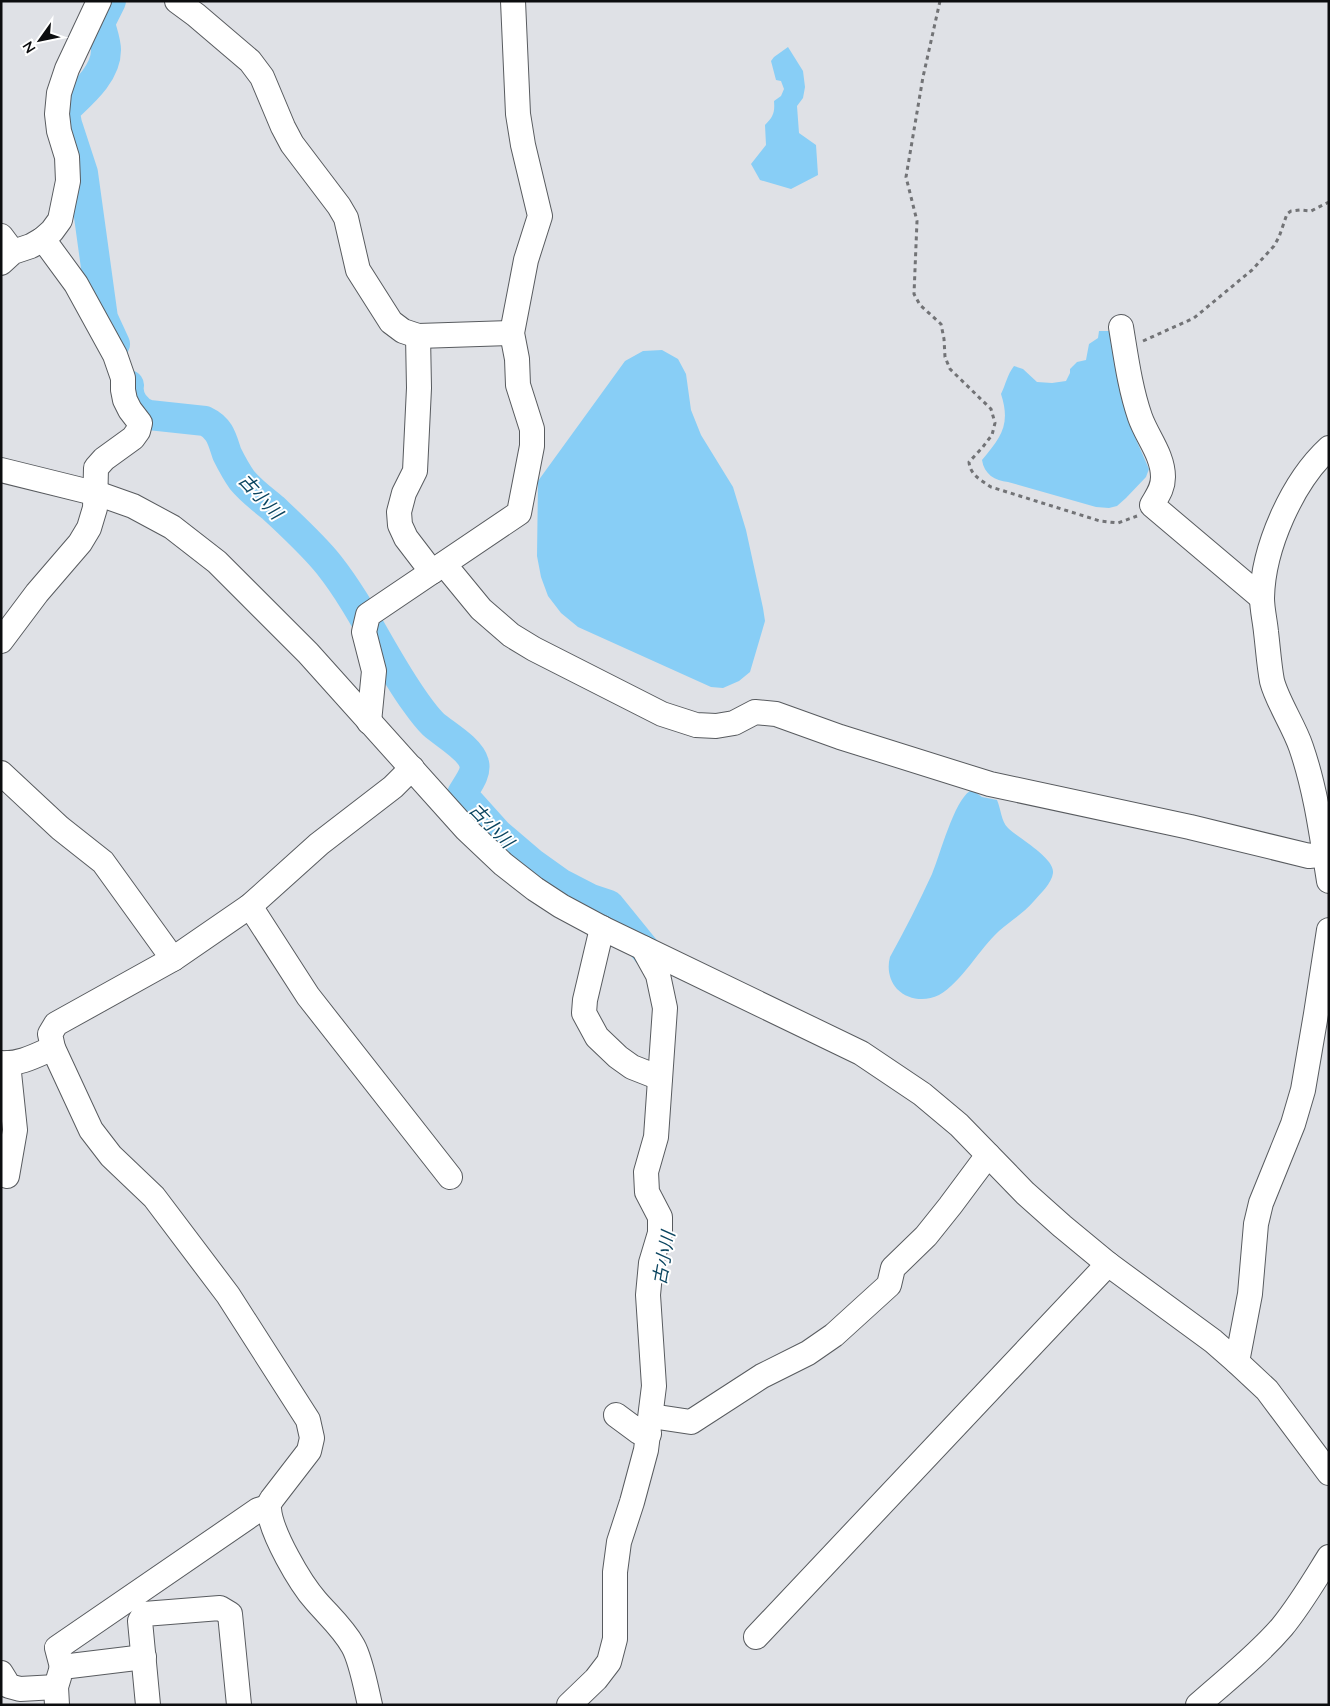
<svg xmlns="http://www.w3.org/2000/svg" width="1330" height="1706" viewBox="0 0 1330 1706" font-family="Lato,'Noto Sans JP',sans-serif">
<rect width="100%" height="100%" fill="#dfe1e6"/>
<g fill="#88cef6">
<path d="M788,47l15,24 2,16 -2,11 -6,8 2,27 17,12 2,30 -27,14 -31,-9 -9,-16 15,-19 -1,-20c8,-8 10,-12 9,-24l7,-5 3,-7 -3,-8 -5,-1 -5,-19 3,-4z"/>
<path d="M1099,331h13l23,106 14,32 -3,8 -20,21 -9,8 -8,2 -13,-1 -88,-25c-13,-1 -24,-8 -26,-22 19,-23 29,-35 19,-66 5,-10 6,-19 13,-28l9,3 14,13 15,1 14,-2 4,-8v-4l7,-7 9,-2 3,-16 9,-6z"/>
<path d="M662,350l16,9 8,15 5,36 10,25 32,52 13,43 17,78 2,13 -15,51 -11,9 -16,7 -12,-1 -133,-60 -17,-14 -13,-17 -7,-19 -4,-21 1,-75 87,-120 18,-10z"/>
<path d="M970,791l5,1 7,5 15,3c4,9 4,21 11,28 10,10 47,30 45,45 -1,10 -13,21 -19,28 -11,13 -23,19 -35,30 -19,17 -38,52 -60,64 -14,7 -31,5 -42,-6 -8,-9 -10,-21 -7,-32 15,-27 29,-55 42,-83 8,-19 22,-73 38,-83z"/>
</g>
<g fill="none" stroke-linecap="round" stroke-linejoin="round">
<g stroke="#88cef6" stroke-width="30">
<path d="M111,1l-11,22c2,9 6,18 6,27 0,23 -22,42 -38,57l-3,6 2,11 16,49 20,145 12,26"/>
<path d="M129,385c-2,13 7,26 20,30l56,6c15,7 17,18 22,33 4,8 10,19 15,26 9,11 20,19 31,28 18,17 41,38 56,57 34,43 55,94 87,138 5,7 11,15 17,21 11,10 37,24 41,39 3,10 -7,22 -12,31l36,40 34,29 28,20 31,16 18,6 43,53"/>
</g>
<defs>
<g id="minor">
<path d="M177,1l19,14 54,46 12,16 21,50 9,17 47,62 7,12 12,52 33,52 12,9 15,5 94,-3"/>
<path d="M1,236l12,16"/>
<path d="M1,263l12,-11 18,-6 12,-7 9,-8 8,-11 8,-39 -1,-24 -8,-26 -2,-17 2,-21 8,-24 32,-68"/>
<path d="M1121,327c5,30 9,61 19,90 7,20 23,38 23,60 0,12 -6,19 -11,28l110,93"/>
<path d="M418,336l1,52 -4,83 -11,22 -5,19 1,13 6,13 26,34"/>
<path d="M1329,448c-37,34 -66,100 -67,150 0,11 3,23 4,34 2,16 3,33 6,49 5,20 22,45 29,66 15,43 21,90 28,134"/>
<path d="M1,470l101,25 31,11 39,21 45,35 91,91 158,176 37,35 32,25 26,17 41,22 259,125 61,41 37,31 66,68 37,33 46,38 105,77 24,21 30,28 62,83"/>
<path d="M444,564l37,45 30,26 23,14 128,65 34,11 20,1 18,-3 21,-11 21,2 64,23 150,47 200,43 119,29 20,-2"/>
<path d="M1,641l36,-48 43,-50 9,-15 6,-20 1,-40 8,-9 29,-21 5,-7 2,-8 -10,-13 -5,-10 -2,-10v-12l-8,-23 -39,-71 -33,-45"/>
<path d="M369,722l5,-51 -10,-39 4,-17 151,-102 13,-67v-17l-14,-44 -1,-26 -5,-26 14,-73 14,-44 -17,-71 -5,-31 -5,-113"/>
<path d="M1,773l59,55 43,34 70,97"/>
<path d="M250,906l58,90 142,181"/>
<path d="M602,928l-17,72 -1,13 13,24 21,20 14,10 28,11"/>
<path d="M1,1063c18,2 36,-8 52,-15"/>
<path d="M7,1176l8,-46 -7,-67"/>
<path d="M1237,1362l13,-68 6,-70 5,-21 32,-79 10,-34 13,-76 13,-84"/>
<path d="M616,1415l23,17 10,2"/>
<path d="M651,1416l40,6 71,-46 46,-23 26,-18 55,-50 4,-17 33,-32 24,-30 38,-51"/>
<path d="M756,1637l352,-373"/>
<path d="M62,1667l-5,-19 201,-138 10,-3"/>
<path d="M1,1673l8,13 11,3 36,-2"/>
<path d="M57,1705l-1,-18 6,-20 82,-10"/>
<path d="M148,1705l-8,-84 4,-7 76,-6 10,6 9,91"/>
<path d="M370,1705c-4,-17 -9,-45 -17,-59 -10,-18 -24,-30 -37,-45 -16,-18 -45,-68 -47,-92 -1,-4 1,-7 3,-10l37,-48 3,-13 -4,-18 -80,-125 -74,-98 -43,-41 -20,-26 -38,-82 -3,-14 6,-10 117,-65 77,-53 69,-62 74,-57 19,-19"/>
<path d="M569,1705l27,-26 13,-17 6,-23v-67l4,-30 13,-40 14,-52 8,-64 -6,-91 3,-32 9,-30v-16l-13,-25 -1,-20 10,-35 9,-129 -7,-33 -15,-27"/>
<path d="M1198,1705c28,-25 59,-49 84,-78 18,-22 32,-46 47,-70"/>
</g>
</defs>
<use href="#minor" stroke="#585b5f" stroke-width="26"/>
<g stroke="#727376" stroke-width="3" stroke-dasharray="4 4" stroke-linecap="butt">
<path d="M940,1l-17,76 -17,100 11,44 -3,73 6,11 21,19 3,15 1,18 5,12 41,40 4,14 -3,12 -10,13 -13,14c1,13 12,18 22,25l109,34 18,2 19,-7"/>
<path d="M1143,341l51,-23 58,-48 22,-24 5,-9 8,-23 4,-3 9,-1 11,1 18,-9"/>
</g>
<use href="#minor" stroke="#fff" stroke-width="24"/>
</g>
<g text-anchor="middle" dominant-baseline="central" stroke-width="4" stroke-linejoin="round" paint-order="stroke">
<g font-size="18" font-style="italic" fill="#0b4560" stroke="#fff">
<text transform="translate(261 496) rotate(47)">古小川</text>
<text transform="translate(492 825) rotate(46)">古小川</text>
<text transform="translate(663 1258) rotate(-80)">古小川</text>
</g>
</g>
<rect width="1330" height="1706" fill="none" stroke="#0c0d0f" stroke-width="5"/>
<g transform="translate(40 40) rotate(237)" stroke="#ffffff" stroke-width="4" paint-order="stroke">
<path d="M0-4L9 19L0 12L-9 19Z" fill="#0c0d0f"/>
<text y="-8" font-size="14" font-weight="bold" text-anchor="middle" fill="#0c0d0f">N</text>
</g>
</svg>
